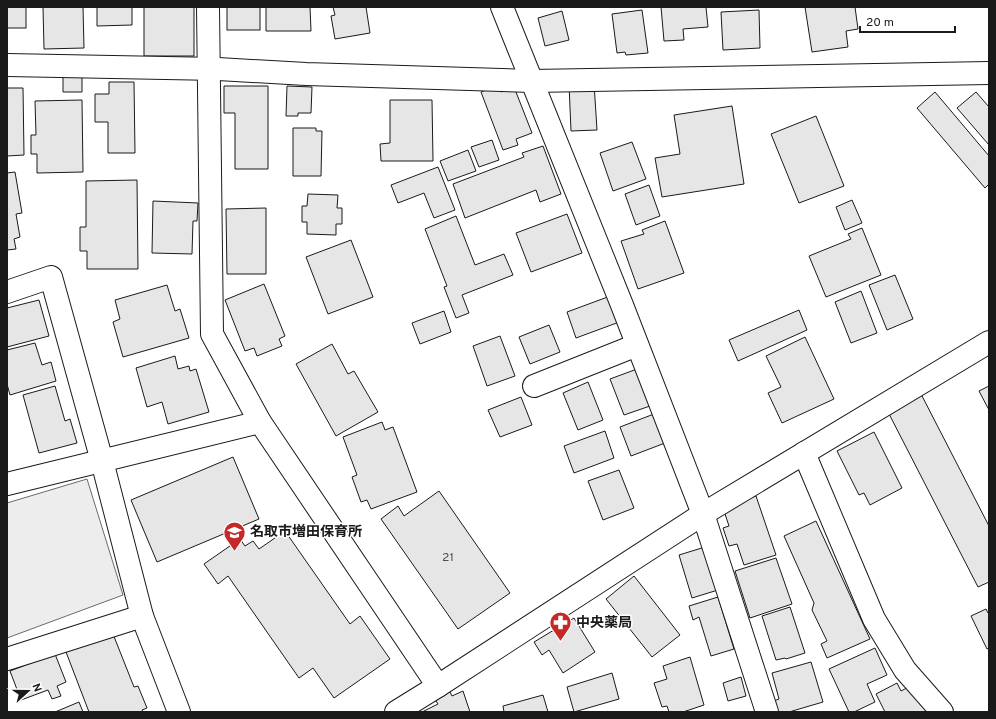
<svg xmlns="http://www.w3.org/2000/svg" width="996" height="719" viewBox="0 0 996 719" font-family="Overpass,'Noto Sans JP',sans-serif">
<rect width="100%" height="100%" fill="#fff"/>
<path fill="#ededed" stroke="#6a6a6a" d="M87,479l36,116 -116,43v-135z"/>
<g fill="#e6e6e6" stroke="#1a1a1a">
<rect x="7" y="7" width="19" height="21"/>
<path d="M43,7h40l1,41 -40,1z"/>
<path d="M97,7h35v18l-35,1z"/>
<rect x="144" y="7" width="50" height="49"/>
<rect x="227" y="7" width="33" height="23"/>
<path d="M266,7h44l1,24h-45z"/>
<path d="M333,7h33l4,26 -35,6 -4,-23 4,-1z"/>
<path d="M661,7h45l2,20 -25,2 1,11 -20,1z"/>
<path d="M805,7h50l3,22 -12,2 2,16 -36,5z"/>
<path d="M642,10l6,43 -22,2 -1,-3 -8,1 -5,-39z"/>
<path d="M759,10l1,38 -37,2 -2,-38z"/>
<path d="M562,11l7,29 -24,6 -7,-28z"/>
<path d="M63,73l19,1v18h-19z"/>
<path d="M109,82h25l1,71h-27v-31h-13v-28h14z"/>
<path d="M594,83l3,47 -26,1 -2,-47z"/>
<path d="M499,85l2,7 13,-5 18,46 -16,6 2,6 -15,5 -22,-58z"/>
<path d="M224,86h44v83h-33v-56h-11z"/>
<path d="M287,86l25,1 -1,26h-13v3h-12z"/>
<path d="M7,88h16l1,67 -17,1z"/>
<path d="M935,92l54,64v28l-4,4 -68,-80z"/>
<path d="M976,92l13,15v38l-32,-37z"/>
<path d="M82,100l1,72 -46,1v-19h-6v-19h5l-1,-34z"/>
<path d="M390,100h42l1,61h-52l-1,-17 10,-1z"/>
<path d="M732,106l12,78 -82,13 -7,-39 25,-4 -6,-39z"/>
<path d="M816,116l28,70 -45,17 -28,-69z"/>
<path d="M293,128h23v3h6l-1,45h-28z"/>
<path d="M492,140l7,20 -20,7 -8,-20z"/>
<path d="M632,142l14,37 -33,12 -13,-38z"/>
<path d="M543,146l18,48 -21,8 -4,-12 -71,28 -12,-34 71,-27 -2,-4z"/>
<path d="M468,150l8,21 -28,10 -8,-20z"/>
<path d="M438,167l17,43 -21,8 -10,-25 -26,10 -7,-18z"/>
<path d="M15,172l7,41 -6,1 4,23 -6,2 2,10 -9,1v-77z"/>
<path d="M137,180l1,89h-51v-18h-7v-24h6v-46z"/>
<path d="M649,185l11,31 -24,9 -11,-31z"/>
<path d="M308,194l30,1 -1,13h5v16h-6v11l-29,-1v-12h-5v-16h5z"/>
<path d="M852,200l10,23 -17,7 -9,-23z"/>
<path d="M153,201l45,2 -1,18h-4l-1,33 -40,-1z"/>
<path d="M266,208v66h-39l-1,-65z"/>
<path d="M567,214l15,39 -51,19 -15,-39z"/>
<path d="M456,216l19,49 29,-11 9,21 -51,20 7,18 -13,5 -12,-31 3,-1 -22,-57z"/>
<path d="M665,221l19,52 -46,16 -17,-48 23,-7 -2,-4z"/>
<path d="M862,228l19,47 -55,22 -17,-41 42,-17 -3,-5z"/>
<path d="M351,240l22,57 -45,17 -22,-57z"/>
<path d="M895,275l18,44 -26,11 -18,-45z"/>
<path d="M264,284l21,52 -6,3 3,7 -25,10 -3,-8 -9,3 -20,-51z"/>
<path d="M167,285l8,26 5,-2 9,29 -66,19 -10,-35 7,-3 -5,-19z"/>
<path d="M861,291l16,42 -26,10 -16,-41z"/>
<path d="M613,295l9,26 -46,17 -9,-26z"/>
<path d="M39,300l10,36 -42,11v-39z"/>
<path d="M799,310l8,20 -69,31 -9,-21z"/>
<path d="M444,311l7,21 -31,12 -8,-21z"/>
<path d="M549,325l11,27 -30,12 -11,-27z"/>
<path d="M500,336l15,40 -28,10 -14,-40z"/>
<path d="M805,337l29,62 -52,24 -14,-30 13,-6 -15,-31z"/>
<path d="M35,343l7,22 9,-3 5,19 -46,14 -3,-11v-34z"/>
<path d="M332,344l16,30 6,-3 24,41 -42,24 -40,-72z"/>
<path d="M175,356l3,13 11,-3 1,5 6,-2 13,43 -41,12 -6,-22 -15,5 -11,-39z"/>
<path d="M637,369l13,37 -26,9 -14,-36z"/>
<path d="M588,382l15,38 -25,10 -15,-37z"/>
<path d="M55,386l10,35 5,-2 7,24 -38,10 -16,-58z"/>
<path d="M989,386v24l-10,-19z"/>
<path d="M921,394l68,132v56l-11,5 -91,-177z"/>
<path d="M521,397l11,28 -32,12 -12,-27z"/>
<path d="M654,414l11,29 -34,13 -11,-29z"/>
<path d="M382,422l3,8 8,-3 24,65 -46,17 -4,-9 -6,2 -9,-25 5,-2 -14,-38z"/>
<path d="M605,431l9,27 -40,15 -10,-27z"/>
<path d="M874,432l28,56 -32,17 -6,-12 -5,2 -22,-44z"/>
<path d="M233,457l26,62 -102,43 -26,-62z"/>
<path d="M619,470l15,38 -31,12 -15,-39z"/>
<path d="M439,491l71,102 -52,36 -77,-110 17,-13 6,10z"/>
<path d="M756,496l20,59 -32,10 -7,-21 -8,2 -6,-18 6,-2 -6,-18z"/>
<path d="M816,521l54,118 -43,19 -6,-14 6,-3 -15,-31 2,-7 -30,-67z"/>
<path d="M285,531l65,93 10,-8 30,43 -56,39 -21,-30 -14,10 -71,-102 -10,8 -14,-20 36,-25 5,7 8,-5 6,8z"/>
<path d="M705,547l13,43 -26,8 -13,-43z"/>
<path d="M776,558l16,46 -42,14 -15,-47z"/>
<path d="M634,576l46,59 -28,22 -46,-58z"/>
<path d="M718,597l16,52 -23,7 -12,-39 -6,3 -4,-14z"/>
<path d="M790,607l15,46 -19,6 -1,-1 -9,2 -14,-44z"/>
<path d="M986,609l2,4 1,-1v36l-2,1 -16,-33z"/>
<path d="M574,618l21,34 -32,21 -14,-23 -7,5 -8,-13z"/>
<path d="M113,634l21,53 4,-1 9,22 -5,2 1,2h-54l-23,-60z"/>
<path d="M875,648l12,27 -20,9 8,18 -21,10h-5l-20,-43z"/>
<path d="M55,654l11,28 -9,4 4,10 -9,3 -4,-9 -27,10 -11,-29z"/>
<path d="M690,657l14,48 -21,7h-14l-2,-6 -5,1 -8,-24 13,-4 -4,-13z"/>
<path d="M811,662l12,40 -34,10h-15l-3,-10 8,-3 -7,-26z"/>
<path d="M612,673l7,26 -45,13 -7,-25z"/>
<path d="M741,677l5,19 -18,5 -5,-18z"/>
<path d="M897,683l4,8 13,-7 15,28h-44l-9,-18z"/>
<path d="M449,690l3,6 11,-5 7,21h-48l16,-8 -4,-6z"/>
<path d="M543,695l5,17h-44l-1,-6z"/>
<path d="M79,702l4,10h-28z"/>
</g>
<g fill="none" stroke-linecap="round" stroke-linejoin="round">
<defs>
<g id="minor">
<path d="M208,7l4,327 48,88"/>
<path d="M502,7l120,298 81,209 64,198"/>
<path d="M7,65l211,4 88,5 226,7 457,-8"/>
<path d="M7,292l44,-15 51,184 40,155 37,96"/>
<path d="M534,386l103,-41"/>
<path d="M804,453l70,166 31,51 37,42"/>
<path d="M7,484l253,-62 178,264"/>
<path d="M7,659l135,-43"/>
<path d="M396,712l42,-26 265,-172 286,-172"/>
</g>
</defs>
<use href="#minor" stroke="#1a1a1a" stroke-width="24"/>
<use href="#minor" stroke="#fff" stroke-width="22"/>
</g>
<defs>
<symbol id="school-pin" viewBox="-11 -11 22 30"><path d="M0 17L-7.5 6A9.5 9.5 0 1 1 7.5 6Z" fill="#c62828" stroke="#fff"/><path d="M0-5L7-2L0 1L-7-2ZM-4 1L0 2.5L4 1V4Q0 6-4 4Z" fill="#fff"/></symbol>
<symbol id="pharmacy-pin" viewBox="-11 -11 22 30"><path d="M0 17L-7.5 6A9.5 9.5 0 1 1 7.5 6Z" fill="#c62828" stroke="#fff"/><path d="M-2-6h4v4h4v4h-4v4h-4v-4h-4v-4h4Z" fill="#fff"/></symbol>
</defs>
<g fill-rule="evenodd">
<use href="#school-pin" x="222" y="520" width="25" height="34"/>
<use href="#pharmacy-pin" x="548" y="610" width="25" height="34"/>
</g>
<g text-anchor="middle" dominant-baseline="central" stroke-width="3" stroke-linejoin="round" paint-order="stroke">
<g font-size="12" fill="#4d4d4d">
<text x="448" y="558">21</text>
</g>
<g font-size="14" font-weight="bold" fill="#1a1a1a" stroke="#fff" text-anchor="start">
<text x="250" y="532">名取市増田保育所</text>
<text x="576" y="623">中央薬局</text>
</g>
</g>
<rect width="996" height="719" fill="none" stroke="#1a1a1a" stroke-width="16"/>
<g transform="translate(28 691) rotate(69)" stroke="#ffffff" stroke-width="3" paint-order="stroke">
<path d="M0-3L7 15L0 10L-7 15Z" fill="#1a1a1a"/>
<text y="-6" font-size="11" font-weight="bold" text-anchor="middle" fill="#1a1a1a">N</text>
</g>
<path d="M860 26v6h95v-6" fill="none" stroke="#1a1a1a" stroke-width="2"/>
<text x="866" y="26" font-size="12" fill="#1a1a1a" stroke="#ffffff" stroke-width="3" paint-order="stroke">20 m</text>
</svg>
